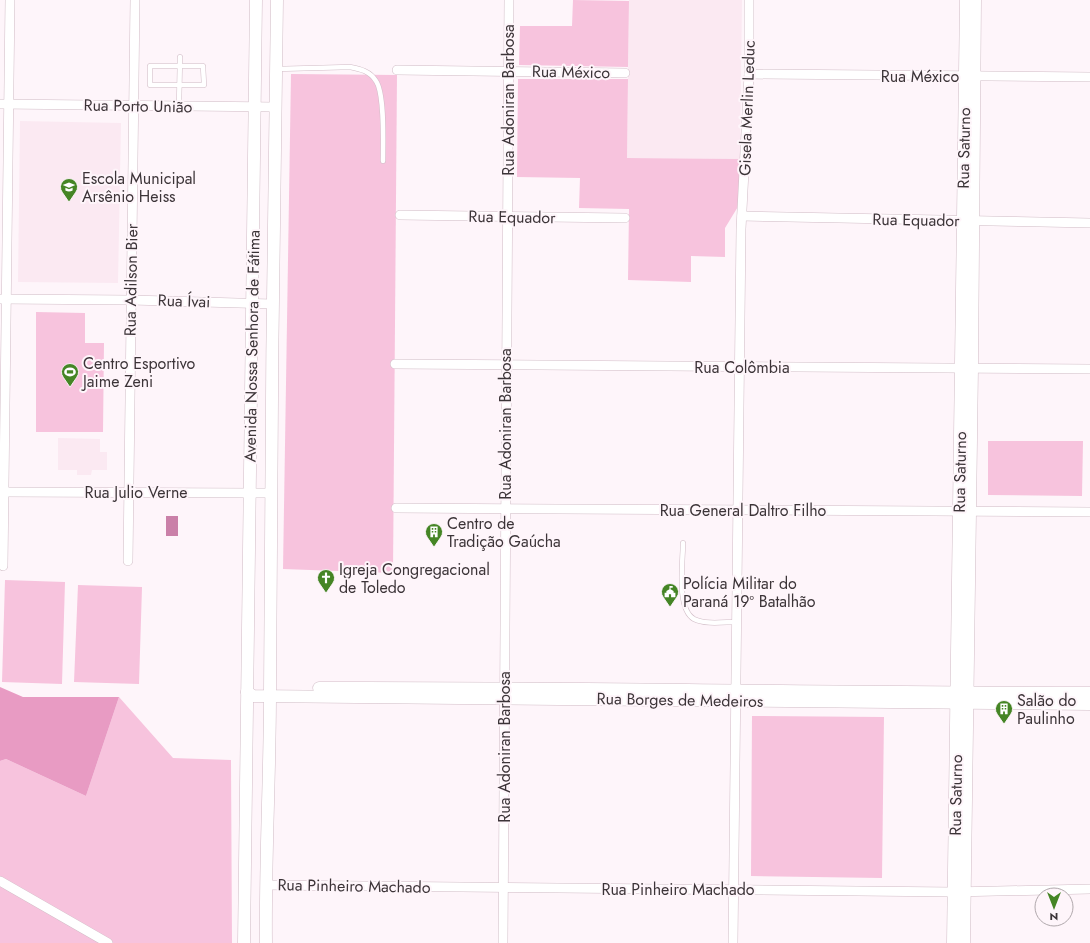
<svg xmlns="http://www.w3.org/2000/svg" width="1090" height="943" viewBox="0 0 1090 943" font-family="Jost,sans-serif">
<rect width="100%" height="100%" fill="#fef5fa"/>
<g fill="#fbe9f2">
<path d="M629,0h113l-2,159 -113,-1z"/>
<path d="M20,121l101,2 -3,160 -100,-1z"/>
<path d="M58,438l42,1v13h7v18h-15l-1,5h-14v-5h-19z"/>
</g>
<g fill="#f7c3dd">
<path d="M573,0l56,1 -1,66 -109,-2 1,-39h52z"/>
<path d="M291,74l106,1 -4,498 -110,-4z"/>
<path d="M518,79h110l-1,79 113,1 -1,46 -14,23v29l-34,-1v26l-63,-2 1,-71 -50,-1 1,-30 -63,-1z"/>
<path d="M36,312l49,1v30h19l-1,89h-67z"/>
<path d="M988,441h95l-1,55 -94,-1z"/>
<path d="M5,580l60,2 -3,102 -60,-2z"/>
<path d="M78,585l64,2 -3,97 -65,-2z"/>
<path d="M119,697l54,61 58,2 1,183h-232v-182l6,-2 80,37z"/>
<path d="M752,716l132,1 -2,161 -131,-2z"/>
</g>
<path fill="#e89bc3" d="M0,687l23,10h96l-33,99 -80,-37 -6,2z"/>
<rect fill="#ca80a8" x="166" y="516" width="12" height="20"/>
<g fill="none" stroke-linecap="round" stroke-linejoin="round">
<defs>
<g id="lane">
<path d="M150,66h53l1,19h-54z"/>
<path d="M277,69l73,-2c10,2 20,4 26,14 9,13 7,63 7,80"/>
<path d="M179,106l1,-49"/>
<path d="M683,543c0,18 -7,66 11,76 12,6 30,3 43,3"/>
</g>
<g id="street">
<path d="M397,70l228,3"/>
<path d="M749,74l341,3"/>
<path d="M0,104l275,3"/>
<path d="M400,215l225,3"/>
<path d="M742,216l348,7"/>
<path d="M0,299l131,1 142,4"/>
<path d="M395,364l695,5"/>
<path d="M0,492l271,1"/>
<path d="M396,508l694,4"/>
<path d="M128,561l7,-561"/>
<path d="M3,566l7,-566"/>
<path d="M0,881l108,62"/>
<path d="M266,885l688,7 136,-3"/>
<path d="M503,943l6,-943"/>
<path d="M733,943l8,-714 8,-155v-74"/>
</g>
<g id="secondary">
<path d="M319,688c257,-1 514,5 771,5"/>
<path d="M247,692l6,4 837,8"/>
<path d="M244,943l12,-943"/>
<path d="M266,943c-1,-84 4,-167 4,-251 1,-231 3,-461 7,-692"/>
<path d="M953,943l13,-943"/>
<path d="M964,943l8,-575 3,-368"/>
</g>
</defs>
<use href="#lane" stroke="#d1bcc6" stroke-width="5.5"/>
<use href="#street" stroke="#d1bcc6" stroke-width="10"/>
<use href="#secondary" stroke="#d1bcc6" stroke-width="13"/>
<use href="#lane" stroke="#fff" stroke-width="4.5"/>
<use href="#street" stroke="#fff" stroke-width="9"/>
<use href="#secondary" stroke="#fff" stroke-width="12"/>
</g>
<defs>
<symbol id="school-pin" viewBox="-11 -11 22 30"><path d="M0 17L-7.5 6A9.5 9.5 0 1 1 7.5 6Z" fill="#458525" stroke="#fef5fa"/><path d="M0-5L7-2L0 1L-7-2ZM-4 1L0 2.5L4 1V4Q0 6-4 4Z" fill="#fff"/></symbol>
<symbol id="stadium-pin" viewBox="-11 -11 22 30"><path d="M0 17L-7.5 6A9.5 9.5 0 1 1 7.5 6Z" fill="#458525" stroke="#fef5fa"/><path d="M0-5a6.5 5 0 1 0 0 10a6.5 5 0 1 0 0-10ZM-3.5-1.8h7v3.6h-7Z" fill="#fff"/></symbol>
<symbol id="building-pin" viewBox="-11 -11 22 30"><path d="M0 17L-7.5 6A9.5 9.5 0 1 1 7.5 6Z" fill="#458525" stroke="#fef5fa"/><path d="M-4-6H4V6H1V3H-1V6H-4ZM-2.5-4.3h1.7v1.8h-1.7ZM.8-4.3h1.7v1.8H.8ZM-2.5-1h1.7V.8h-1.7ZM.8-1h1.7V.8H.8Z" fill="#fff"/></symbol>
<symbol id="church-pin" viewBox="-11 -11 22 30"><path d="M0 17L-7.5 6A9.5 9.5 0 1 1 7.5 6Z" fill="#458525" stroke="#fef5fa"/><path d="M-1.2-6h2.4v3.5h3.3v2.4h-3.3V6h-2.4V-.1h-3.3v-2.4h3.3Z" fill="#fff"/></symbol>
<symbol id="civic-pin" viewBox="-11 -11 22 30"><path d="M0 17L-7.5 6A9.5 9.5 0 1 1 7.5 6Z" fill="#458525" stroke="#fef5fa"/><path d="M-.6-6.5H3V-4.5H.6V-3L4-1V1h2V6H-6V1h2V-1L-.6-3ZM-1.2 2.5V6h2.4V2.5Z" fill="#fff"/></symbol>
</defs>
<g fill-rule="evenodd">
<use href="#school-pin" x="59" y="177" width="20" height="27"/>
<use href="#stadium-pin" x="60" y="362" width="20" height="27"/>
<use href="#building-pin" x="424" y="522" width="20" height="27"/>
<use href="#church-pin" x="316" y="568" width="20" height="27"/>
<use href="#civic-pin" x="660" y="582" width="20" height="27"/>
<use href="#building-pin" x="994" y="699" width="20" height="27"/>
</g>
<g text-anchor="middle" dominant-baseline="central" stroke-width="4" stroke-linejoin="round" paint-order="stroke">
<g font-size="16" fill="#3c3438" stroke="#fef5fa">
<text transform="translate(571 72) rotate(1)">Rua México</text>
<text x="920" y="76">Rua México</text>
<text transform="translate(508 100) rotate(-90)">Rua Adoniran Barbosa</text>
<text transform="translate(138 106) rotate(1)">Rua Porto União</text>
<text transform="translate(747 108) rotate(-88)">Gisela Merlin Leduc</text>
<text transform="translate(964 148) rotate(-89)">Rua Saturno</text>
<text transform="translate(512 217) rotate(1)">Rua Equador</text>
<text transform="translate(916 220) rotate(1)">Rua Equador</text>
<text transform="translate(131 280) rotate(-89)">Rua Adilson Bier</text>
<text transform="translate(184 301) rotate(2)">Rua Ívai</text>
<text transform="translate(252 346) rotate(-89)">Avenida Nossa Senhora de Fátima</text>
<text x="742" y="367">Rua Colômbia</text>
<text transform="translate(505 424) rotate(-90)">Rua Adoniran Barbosa</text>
<text transform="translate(960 472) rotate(-89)">Rua Saturno</text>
<text x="136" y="492">Rua Julio Verne</text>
<text x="743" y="510">Rua General Daltro Filho</text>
<text transform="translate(680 700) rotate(1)">Rua Borges de Medeiros</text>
<text transform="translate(504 747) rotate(-90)">Rua Adoniran Barbosa</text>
<text transform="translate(956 795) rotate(-89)">Rua Saturno</text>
<text transform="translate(354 886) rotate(1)">Rua Pinheiro Machado</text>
<text x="678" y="889">Rua Pinheiro Machado</text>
</g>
<g font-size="16" fill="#3c3438" stroke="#fef5fa" text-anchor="start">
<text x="82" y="178">Escola Municipal<tspan x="82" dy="18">Arsênio Heiss</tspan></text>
<text x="83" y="363">Centro Esportivo<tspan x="83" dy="18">Jaime Zeni</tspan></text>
<text x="447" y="523">Centro de<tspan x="447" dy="18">Tradição Gaúcha</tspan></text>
<text x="339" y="569">Igreja Congregacional<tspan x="339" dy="18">de Toledo</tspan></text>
<text x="683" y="583">Polícia Militar do<tspan x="683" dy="18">Paraná 19º Batalhão</tspan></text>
<text x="1017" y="700">Salão do<tspan x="1017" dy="18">Paulinho</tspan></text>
</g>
</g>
<g transform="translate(1054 907) rotate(180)"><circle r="19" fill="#fef5fa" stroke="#b0a8ac"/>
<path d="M0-3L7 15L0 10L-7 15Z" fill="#458525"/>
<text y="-6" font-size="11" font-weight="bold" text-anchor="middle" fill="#3c3438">N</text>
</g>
</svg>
